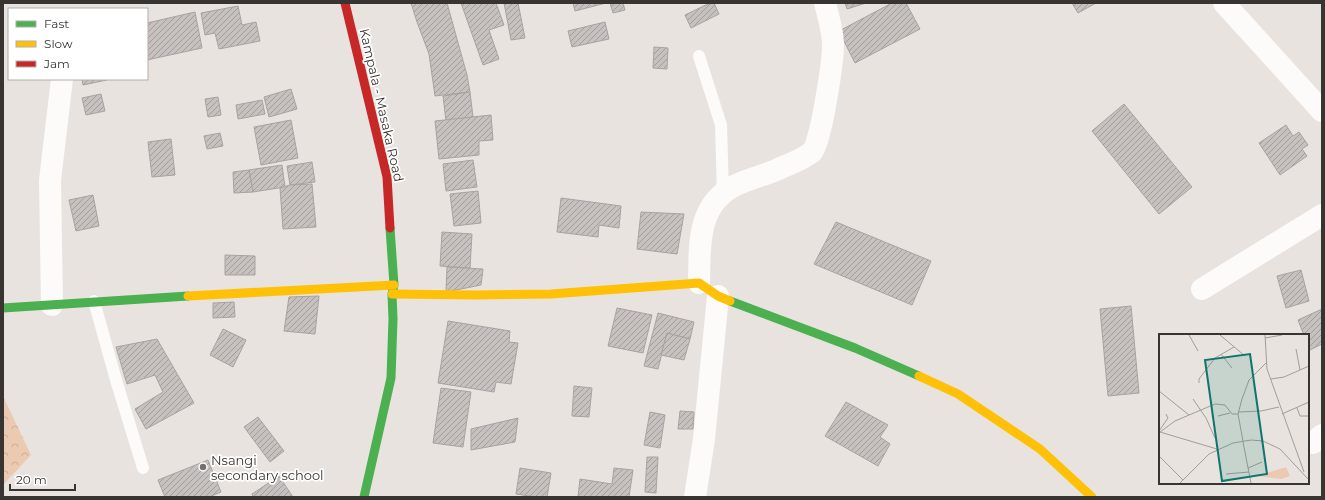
<svg xmlns="http://www.w3.org/2000/svg" width="1325" height="500" viewBox="0 0 1325 500" font-family="Montserrat,sans-serif">
<defs>
<pattern id="forest-crowns" width="20" height="18" patternUnits="userSpaceOnUse"><rect width="20" height="18" fill="#eccab2"/><path d="M2 6a3 3 0 1 1 6 0M12 15a3 3 0 1 1 6 0" fill="none" stroke="#cbae9a"/></pattern>
<pattern id="building-hatch" width="6" height="6" patternUnits="userSpaceOnUse"><rect width="6" height="6" fill="#c6c1bf"/><path d="M-1 1l2-2M0 6l6-6M5 7l2-2" fill="none" stroke="#a29e9c"/></pattern>
</defs>
<rect width="100%" height="100%" fill="#e8e3df"/>
<path fill="url(#forest-crowns)" d="M3,396l28,59 -28,30z"/>
<g fill="url(#building-hatch)" stroke="#a7a3a0">
<path d="M411,3h36l20,72 3,17 -35,4 -6,-42 -12,-32z"/>
<path d="M461,3h35l8,22 -15,5 10,29 -16,6z"/>
<path d="M504,3h14l7,35 -14,2z"/>
<path d="M573,3h33l-31,8z"/>
<path d="M610,3h13l2,7 -12,3z"/>
<path d="M710,3h4l5,11 -28,14 -6,-13z"/>
<path d="M845,3h21l-19,6z"/>
<path d="M892,3h14l14,26 -65,34 -16,-32z"/>
<path d="M1072,3h24l-18,10z"/>
<path d="M238,6l4,19 14,-3 4,19 -41,8 -4,-16 -10,2 -4,-22z"/>
<path d="M195,12l7,36 -55,12v-37z"/>
<path d="M605,22l4,17 -37,8 -4,-16z"/>
<path d="M654,47l14,1 -1,21 -14,-1z"/>
<path d="M82,79h25v1l-24,5z"/>
<path d="M291,89l6,20 -28,8 -5,-20z"/>
<path d="M470,92l3,25 -27,4 -3,-25z"/>
<path d="M101,94l4,17 -19,4 -4,-17z"/>
<path d="M218,97l3,18 -13,2 -3,-18z"/>
<path d="M262,100l3,14 -27,5 -2,-14z"/>
<path d="M1124,104l68,83 -33,27 -67,-83z"/>
<path d="M491,115l2,25 -14,1v14l-40,4 -4,-38z"/>
<path d="M291,120l7,38 -37,7 -7,-38z"/>
<path d="M1286,125l7,11 6,-4 9,13 -6,4 5,7 -27,19 -21,-32z"/>
<path d="M220,133l3,13 -16,3 -3,-13z"/>
<path d="M171,139l4,36 -23,2 -4,-35z"/>
<path d="M473,160l4,27 -31,4 -3,-27z"/>
<path d="M312,162l3,20 -25,3 -3,-19z"/>
<path d="M282,165l3,22 -32,5 -4,-22z"/>
<path d="M249,170l4,22 -19,1 -1,-21z"/>
<path d="M312,184l4,43 -33,2 -3,-41 10,-3z"/>
<path d="M478,191l3,32 -27,3 -4,-32z"/>
<path d="M93,195l6,31 -23,5 -7,-31z"/>
<path d="M561,198l60,8 -2,22 -20,-3 -1,12 -41,-5z"/>
<path d="M641,212l43,2 -7,40 -40,-5z"/>
<path d="M836,222l95,39 -19,44 -98,-41z"/>
<path d="M442,232l30,2 -2,34 -30,-2z"/>
<path d="M225,255l30,1v19h-30z"/>
<path d="M447,267l36,2 -2,16 -35,7z"/>
<path d="M1301,270l8,31 -23,7 -9,-32z"/>
<path d="M319,296l-4,38 -31,-3 5,-34z"/>
<path d="M234,302l1,15 -22,1v-15z"/>
<path d="M1131,306l8,87 -31,3 -8,-87z"/>
<path d="M617,308l35,7 -9,38 -35,-7z"/>
<path d="M1322,309v35l-12,6 -2,-6v-9h-4l-6,-15z"/>
<path d="M658,313l36,9 -4,17 -23,-6 -9,36 -14,-3z"/>
<path d="M448,321l62,10 -1,11 9,1 -7,41 -15,-2 -2,10 -56,-9z"/>
<path d="M223,329l23,11 -13,27 -23,-12z"/>
<path d="M667,333l23,6 -6,21 -23,-5z"/>
<path d="M157,339l37,64 -48,26 -11,-20 28,-17 -8,-17 -28,9 -11,-37z"/>
<path d="M574,386l18,2 -3,29 -17,-1z"/>
<path d="M441,388l30,4 -8,55 -30,-4z"/>
<path d="M846,402l42,23 -8,12 10,7 -12,22 -53,-30z"/>
<path d="M680,411l14,1 -1,17h-15z"/>
<path d="M650,412l15,3 -5,33 -16,-3z"/>
<path d="M258,417l26,34 -14,11 -26,-35z"/>
<path d="M518,418l-3,24 -44,8v-21z"/>
<path d="M647,457h11l-2,36 -11,-1z"/>
<path d="M208,460l13,32 -12,5h-44l-7,-17z"/>
<path d="M520,468l31,5 -4,24h-11l-20,-3z"/>
<path d="M614,468l19,2 -4,27h-51l2,-18 32,5z"/>
<path d="M279,476l14,21h-40l-1,-3z"/>
</g>
<g fill="none" stroke-linecap="round" stroke-linejoin="round">
<g stroke="#fcfbfa" stroke-width="12">
<path d="M699,56l22,69 2,69"/>
<path d="M94,301l22,79 27,88"/>
</g>
<g stroke="#fcfbfa" stroke-width="22">
<path d="M1224,3l98,108"/>
<path d="M699,283c1,-36 -3,-77 35,-97 12,-6 27,-10 40,-15 12,-6 27,-10 38,-19 9,-9 21,-91 21,-107 0,-14 -5,-29 -8,-42"/>
<path d="M1202,289l120,-74"/>
<path d="M52,305l-2,-125 12,-101"/>
<path d="M1313,443l9,-8"/>
<path d="M695,497l9,-58 14,-143"/>
</g>
<g stroke="#4caf50" stroke-width="9">
<path d="M730,301l125,47 64,28"/>
<path d="M3,308l185,-12"/>
<path d="M364,497l27,-119 2,-59 -1,-25 2,-9 -4,-57"/>
</g>
<g stroke="#ffc107" stroke-width="9">
<path d="M392,294l83,1 76,-1 148,-11 19,13 12,5"/>
<path d="M188,296l206,-11"/>
<path d="M919,376l39,18 82,55 52,48"/>
</g>
<path stroke="#c62828" stroke-width="9" d="M345,3l42,174 3,51"/>
</g>
<circle fill="#76716f" stroke="#fff" stroke-width="1.5" cx="203" cy="467" r="4"/>
<g text-anchor="middle" dominant-baseline="central" stroke-width="3.5" stroke-linejoin="round" paint-order="stroke">
<g font-size="13" fill="#383432" stroke="#fff">
<text transform="translate(382 105) rotate(77)">Kampala - Masaka Road</text>
</g>
<g font-size="13" fill="#383432" stroke="#fff" text-anchor="start">
<text x="211" y="460">Nsangi<tspan x="211" dy="15">secondary school</tspan></text>
</g>
</g>
<g transform="translate(1159 334)">
<rect width="150" height="150" fill="#e8e3df"/>
<path d="M127,133l4,9 -9,3 -24,-3z" fill="#eccab2"/>
<path fill="none" stroke="#a29d9a" stroke-width="1" d="M30,1l9,16M61,1l25,21M106,1l2,34 37,103M106,4l17,-3M137,15l4,21M62,20l11,14M112,45l13,-2 25,-11M40,49v-4l16,-21 19,-11M0,57l30,24M34,65l13,19 9,20M138,74l3,8h9M80,78l22,-1 18,-4M123,80l27,-12M59,82l12,-3M0,97l9,-13 -2,-4M1,98l15,-11 40,-17 10,1 7,9h6M1,98l57,17M84,107l-5,-27 4,-15 7,-19 17,-17M84,108l8,41M0,122l24,24M89,134l14,-6M67,140l23,-2M21,149l29,-29 24,-11 18,-3 12,1 17,8 29,31"/>
<path fill="#0f766e" fill-opacity="0.15" stroke="#0f766e" stroke-width="2" d="M91,20l17,120 -45,7 -17,-121z"/>
<rect width="150" height="150" fill="none" stroke="#383432" stroke-width="2"/>
</g>
<rect width="1325" height="500" fill="none" stroke="#383432" stroke-width="8"/>
<rect x="8" y="8" width="140" height="72" fill="#ffffff" stroke="#afaead"/>
<rect x="16" y="21" width="20" height="6" fill="#4caf50" stroke="#afaead"/>
<text x="44" y="28" font-size="12" fill="#383432">Fast</text>
<rect x="16" y="41" width="20" height="6" fill="#ffc107" stroke="#afaead"/>
<text x="44" y="48" font-size="12" fill="#383432">Slow</text>
<rect x="16" y="61" width="20" height="6" fill="#c62828" stroke="#afaead"/>
<text x="44" y="68" font-size="12" fill="#383432">Jam</text>
<path d="M10 484v6h65v-6" fill="none" stroke="#383432" stroke-width="2"/>
<text x="16" y="484" font-size="12" fill="#383432" stroke="#ffffff" stroke-width="3" paint-order="stroke">20 m</text>
</svg>
